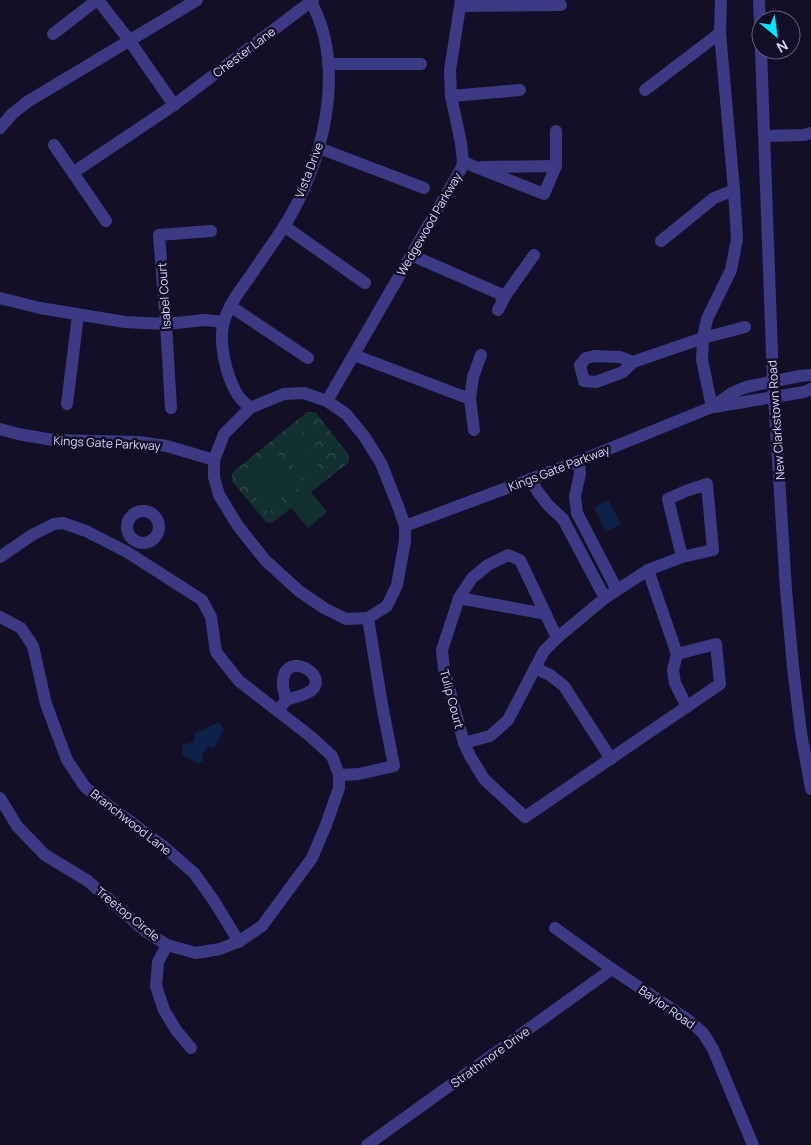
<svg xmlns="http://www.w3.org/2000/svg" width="811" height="1145" viewBox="0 0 811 1145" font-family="Manrope,sans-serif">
<defs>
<pattern id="forest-crowns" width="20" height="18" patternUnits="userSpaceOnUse" patternTransform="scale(1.25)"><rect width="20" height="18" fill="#12302f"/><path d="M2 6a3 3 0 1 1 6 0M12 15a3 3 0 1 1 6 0" fill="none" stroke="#344d4e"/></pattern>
</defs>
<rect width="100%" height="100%" fill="#130f26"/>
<path fill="url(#forest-crowns)" d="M307,412h8l34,43v7l-77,61 -6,-1 -34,-41v-8z"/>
<g fill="#12302f">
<path d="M306,418l15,19 -8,7 -15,-18z"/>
<path d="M295,437l26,33 -15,12 -26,-33z"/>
<path d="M276,453l26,32 -15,12 -27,-32z"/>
<path d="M256,468l27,33 -15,12 -27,-33z"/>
<path d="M311,492l16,20 -19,16 -17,-20z"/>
</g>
<g fill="#0c2248">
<path d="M608,500l13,24 -15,8 -12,-24z"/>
<path d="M219,722l5,7 -10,19 -6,-1 -6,7 1,7 -5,3 -16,-10v-9l12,-3v-8z"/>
</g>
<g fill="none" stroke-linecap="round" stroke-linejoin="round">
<g stroke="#3d3a85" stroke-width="12">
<path d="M98,0l31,40 45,65"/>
<path d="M759,0l2,46"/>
<path d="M460,6l101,-1"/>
<path d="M53,34l44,-34"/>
<path d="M761,50l12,331 13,209 7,77 8,66 10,56"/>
<path d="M328,64h93"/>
<path d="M645,90l75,-57"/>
<path d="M451,96l69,-6"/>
<path d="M0,128l12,-14 15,-12 170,-102"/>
<path d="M765,136l39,-1 7,-2"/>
<path d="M54,145l52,76"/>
<path d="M319,148l105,40"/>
<path d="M463,162l81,32 12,-28v-35"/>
<path d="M482,167l74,-1"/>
<path d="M74,172l100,-67 139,-105"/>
<path d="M284,226l81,57"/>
<path d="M661,241l53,-43 20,-8"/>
<path d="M411,255l94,41"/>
<path d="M0,298l40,10 85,14 41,2 39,-4 19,2"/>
<path d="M230,306l78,52"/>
<path d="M498,310l7,-14 29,-41"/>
<path d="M354,355l116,44"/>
<path d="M633,362l-10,10 -27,10 -12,-1 -4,-16 6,-7 9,-2 25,1 13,5 70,-24 42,-11"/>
<path d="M304,393l23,8 19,13 18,22 17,27 17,43 7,20v15l-8,44 -10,21 -19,12 -22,1 -22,-11 -25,-17 -34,-31 -27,-34 -19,-31 -5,-18v-17l10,-26 26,-26 34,-14z"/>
<path d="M327,401l134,-232 2,-7 -2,-19 -10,-47 -1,-26 11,-70"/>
<path d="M67,404l11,-89"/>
<path d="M712,407l-10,-47 1,-22 4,-19 24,-49 6,-31 -3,-49 -14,-157 1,-33"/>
<path d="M714,407l90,-15 7,-3"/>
<path d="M171,408l-5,-84 -7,-89 52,-4"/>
<path d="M250,408c-4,-4 -10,-9 -13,-14 -11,-19 -19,-52 -13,-73 5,-16 15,-30 25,-43 11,-17 23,-33 34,-50 40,-62 65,-161 27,-228"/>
<path d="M0,429l18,5 35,6 86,2 28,4 47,14"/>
<path d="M474,430l-4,-31 3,-22 8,-22"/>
<path d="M579,461l1,13 -5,22 2,17 40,77"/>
<path d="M530,479l8,13 10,13 15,14 42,79"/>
<circle cx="143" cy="527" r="16"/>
<path d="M405,526l174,-65 133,-54 20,-14 14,-6 54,-11 11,-1"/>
<path d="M0,557l32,-22 22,-11 9,-1 23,8 41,21 75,48 9,17 5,35 23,29 71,55 22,20 7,19v13l-13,37 -14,33 -50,68 -22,15 -20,8 -24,4 -29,-8 -22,-14 -57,-50 -43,-26 -28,-29 -17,-28"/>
<path d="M648,570l29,84 -4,16 2,13 12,24"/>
<path d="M459,598l87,16"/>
<path d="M0,617l21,11 12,18 13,58 21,56 18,27 27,21 51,38 31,27 20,28 25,41"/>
<path d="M557,638l-37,-78 -12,-5 -20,10 -16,13 -13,20 -17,52 2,19 20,74 6,13 14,23 41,38 195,-133 -4,-40 -39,10"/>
<path d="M535,668l15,7 14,11 47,73"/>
<path d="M278,711l8,-11c-1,-6 -4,-13 -3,-19 2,-31 46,-7 29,9 -7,6 -18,7 -26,10"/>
<path d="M464,743l26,-7 18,-16 36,-69 13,-13 48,-40 43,-28 34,-13 31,-7 -6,-66 -21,7 -18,8 14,58"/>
<path d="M339,775l20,-1 35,-8 -12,-61 -14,-87"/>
<path d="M555,928l57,41 75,50 16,14 10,16 40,96"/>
<path d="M167,945l-9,17 -2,24 8,24 12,20 15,18"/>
<path d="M367,1145l245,-176"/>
</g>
</g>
<g text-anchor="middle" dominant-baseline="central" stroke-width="5" stroke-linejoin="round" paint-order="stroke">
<g font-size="12" fill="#d9d4ff" stroke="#130f26">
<text transform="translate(244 52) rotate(-37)">Chester Lane</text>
<text transform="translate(309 170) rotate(-69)">Vista Drive</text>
<text transform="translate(429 224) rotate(-60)">Wedgewood Parkway</text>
<text transform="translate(164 296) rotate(-94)">Isabel Court</text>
<text transform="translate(776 420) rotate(-94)">New Clarkstown Road</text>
<text transform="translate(107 443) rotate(3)">Kings Gate Parkway</text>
<text transform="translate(559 468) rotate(-21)">Kings Gate Parkway</text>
<text transform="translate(452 699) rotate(75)">Tulip Court</text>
<text transform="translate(131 822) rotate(38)">Branchwood Lane</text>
<text transform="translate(128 914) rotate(39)">Treetop Circle</text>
<text transform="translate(667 1007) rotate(35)">Baylor Road</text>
<text transform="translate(490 1057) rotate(-36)">Strathmore Drive</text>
</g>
</g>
<g transform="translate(776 35) rotate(151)"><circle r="24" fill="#130f26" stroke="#625e7d"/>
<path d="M0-4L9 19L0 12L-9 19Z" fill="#00e5ff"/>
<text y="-8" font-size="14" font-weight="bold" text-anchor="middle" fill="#d9d4ff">N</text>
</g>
</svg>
